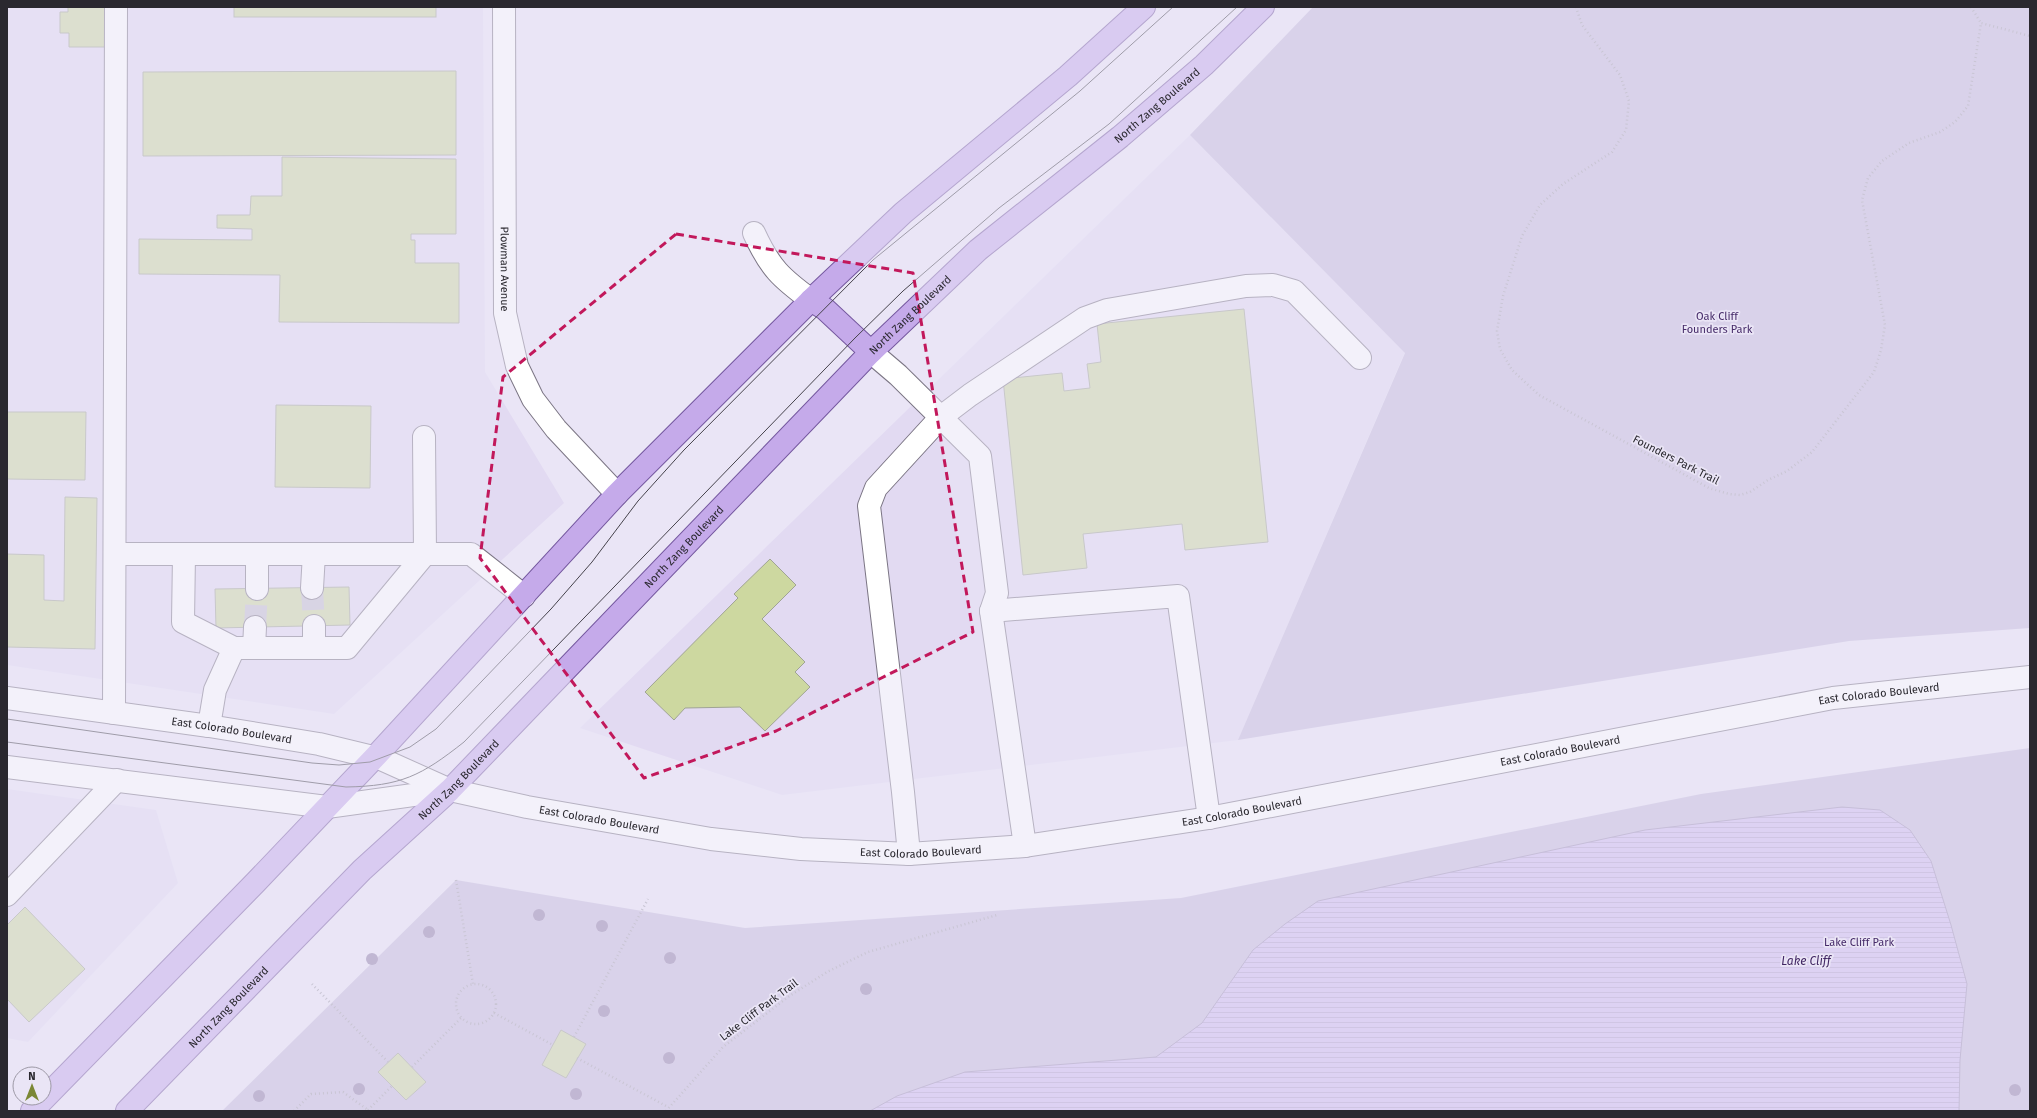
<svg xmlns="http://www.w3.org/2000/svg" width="2037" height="1118" viewBox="0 0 2037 1118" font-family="'Fira Sans',sans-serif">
<defs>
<pattern id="water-rules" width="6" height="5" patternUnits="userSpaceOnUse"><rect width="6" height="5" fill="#cebbf0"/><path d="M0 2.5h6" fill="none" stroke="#b1a1ce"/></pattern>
</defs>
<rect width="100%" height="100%" fill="#eae5f6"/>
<g fill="#e2daf2">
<path d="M7,7h476l2,365 79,131 -230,211 -327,-49z"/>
<path d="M1190,135l215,217 -167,388 -456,55 -202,-67z"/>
<path d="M7,789l149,21 22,73 -150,159 -21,-4z"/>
</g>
<g fill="#c6bbdb">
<path d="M1313,7h717v621l-181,13 -611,99 167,-387 -215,-218z"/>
<path d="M2030,748v363h-1808l234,-231 289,48 436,-30 520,-104z"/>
</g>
<path fill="url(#water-rules)" stroke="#9d8fb6" d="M1842,807l38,3 30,20 21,31 20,64 16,59 -7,76 -1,51h-1089l27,-15 68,-24 191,-15 46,-34 51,-73 32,-26 33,-23 327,-71z"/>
<g fill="#cdd8a0" stroke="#a0a494">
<path d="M68,7h37v40h-36v-14h-9v-21h8z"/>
<rect x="234" y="7" width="202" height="10"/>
<path d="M456,71v84l-313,1v-84z"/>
<path d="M282,157l174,2v75h-45v6h4v23h44v60l-180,-1 1,-47 -141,-1v-35l113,1v-11l-35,-1v-13h33l1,-19h31z"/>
<path d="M1244,309l24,233 -83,8 -3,-26 -99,10 4,34 -64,7 -20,-196 59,-6 2,18 26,-3 -3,-24 14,-2 -4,-38z"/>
<path d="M276,405l95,1 -1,82 -95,-1z"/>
<path d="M7,412h79l-1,68 -78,-1z"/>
<path d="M65,497l32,1 -2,151 -88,-2v-93l37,1v45l20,1z"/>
<path d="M770,559l26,26 -34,34 43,43 -10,10 15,15 -45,44 -25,-24 -55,1 -11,12 -29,-28 93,-94 -4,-4z"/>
<path d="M349,587l1,38 -134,3 -1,-39z"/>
<path d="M25,907l60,62 -56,53 -22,-23v-74z"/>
<path d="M561,1030l25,14 -20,34 -24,-13z"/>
<path d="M398,1053l28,29 -20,18 -28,-28z"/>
</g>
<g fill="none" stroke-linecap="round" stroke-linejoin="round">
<g stroke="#c4bfce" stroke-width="22" stroke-dasharray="22 11" stroke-linecap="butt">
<path d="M312,588l2,38"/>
<path d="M255,627l2,-38"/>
</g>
<defs>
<g id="minor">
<path id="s1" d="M504,7l1,306 12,53 16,33 23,30 61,65"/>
<path d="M754,233c16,35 27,45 57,67"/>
<path d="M871,352l27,23 82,81 17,137 -6,18"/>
<path d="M115,554h356l53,42"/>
<path d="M184,554l-1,68 51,26"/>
<path d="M257,554v35"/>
<path d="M312,588l2,-34"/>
<path d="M254,648l1,-21"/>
<path d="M314,648v-22"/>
<path id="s2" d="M7,698l202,28 110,18 62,15 69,31 77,17 184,32 90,10 108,5 116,-8 184,-28 624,-120 197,-21"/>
<path d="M114,713l2,-706"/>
<path d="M209,726l6,-36 19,-42h113l78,-94 -1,-117"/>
<path d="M7,767l320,40 122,-17"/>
<path d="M1025,846l-34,-235 187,-15 31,222"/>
<path d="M909,854l-6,-62 -34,-286 7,-18 65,-71 29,-22 115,-77 22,-8 139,-24 27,-1 21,6 66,67"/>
<path d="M7,895l110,-115"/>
</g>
<g id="major">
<path d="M811,300l14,9 46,43"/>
<path d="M32,1111l223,-228 120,-126 242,-263 194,-194 92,-87 165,-137 76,-69"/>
<path id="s3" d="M127,1111l235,-241 88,-80 421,-438 107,-102 142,-113 84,-72 59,-58"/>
</g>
</defs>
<use href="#minor" stroke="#7b7584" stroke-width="24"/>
<use href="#major" stroke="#75589f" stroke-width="24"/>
<g stroke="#a29eab" stroke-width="2.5" stroke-dasharray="1 3" stroke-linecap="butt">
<path d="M1576,7l6,18 38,50 9,26 -3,29 -14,22 -49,32 -23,21 -18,31 -19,60 -6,35 3,18 12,21 27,25 170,93 20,6 11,1 10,-3 18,-12 19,-9 25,-19 62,-80 7,-22 4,-25 -23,-125 6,-22 14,-17 27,-18 31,-11 15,-10 13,-16 13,-83 49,13"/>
<path d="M1971,7l10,16"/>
<path d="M456,880l17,104"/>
<path d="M312,984l76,78"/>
<circle cx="476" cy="1004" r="20"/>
<path d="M494,1013l59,32"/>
<path d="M574,1037l74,-138"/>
<path d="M577,1058l91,49"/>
<path d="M412,1067l50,-50"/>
<path d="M368,1110l24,-24"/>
<path d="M294,1111l17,-17 32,-2 25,18"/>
<path d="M666,1111l57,-64 65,-50 39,-25 41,-20 129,-37"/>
</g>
<use href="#minor" stroke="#fff" stroke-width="22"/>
<use href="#major" stroke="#c5aaea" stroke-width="22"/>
<g stroke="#46434c" stroke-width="1">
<path d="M7,719l305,44 27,2 31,-3 40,-15 26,-18 115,-120 41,-47 46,-61 46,-51 189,-190 207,-169 93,-84"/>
<path d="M7,742l339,45c55,-1 75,-11 118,-45l391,-404 48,-47 96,-83 110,-84 128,-117"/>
</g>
</g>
<g fill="#907fa8">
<circle cx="539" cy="915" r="6"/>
<circle cx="602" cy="926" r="6"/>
<circle cx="429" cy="932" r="6"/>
<circle cx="670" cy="958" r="6"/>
<circle cx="372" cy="959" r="6"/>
<circle cx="866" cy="989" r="6"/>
<circle cx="604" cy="1011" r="6"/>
<circle cx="669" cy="1058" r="6"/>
<circle cx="359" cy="1089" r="6"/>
<circle cx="2015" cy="1090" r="6"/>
<circle cx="576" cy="1094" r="6"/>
<circle cx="259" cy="1096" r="6"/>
</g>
<path d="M0 0H2037V1118H0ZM676,234l237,39 60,359 -197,99 -132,47 -164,-220 23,-181z" fill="#eae5f6" fill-opacity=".55" fill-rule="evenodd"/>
<path fill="none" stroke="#c2185b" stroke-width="3" stroke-dasharray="8 5" stroke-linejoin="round" d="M676,234l237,39 60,359 -197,99 -132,47 -164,-220 23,-181z"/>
<g text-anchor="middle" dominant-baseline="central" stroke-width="3.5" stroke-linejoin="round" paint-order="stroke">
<g font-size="11" fill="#2a282f" stroke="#eae5f6">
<text stroke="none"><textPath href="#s3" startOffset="1441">North Zang Boulevard</textPath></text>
<text stroke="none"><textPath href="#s1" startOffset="262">Plowman Avenue</textPath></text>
<text stroke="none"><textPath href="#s3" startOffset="1117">North Zang Boulevard</textPath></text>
<text transform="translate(1676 460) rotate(27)">Founders Park Trail</text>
<text stroke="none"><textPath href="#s3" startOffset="793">North Zang Boulevard</textPath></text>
<text stroke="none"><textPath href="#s2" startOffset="1903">East Colorado Boulevard</textPath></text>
<text stroke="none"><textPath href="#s2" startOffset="227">East Colorado Boulevard</textPath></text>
<text stroke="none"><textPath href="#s2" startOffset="1579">East Colorado Boulevard</textPath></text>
<text stroke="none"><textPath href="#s3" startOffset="469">North Zang Boulevard</textPath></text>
<text stroke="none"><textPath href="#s2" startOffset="1255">East Colorado Boulevard</textPath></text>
<text stroke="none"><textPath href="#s2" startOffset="607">East Colorado Boulevard</textPath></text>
<text stroke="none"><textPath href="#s2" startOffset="931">East Colorado Boulevard</textPath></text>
<text stroke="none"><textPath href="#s3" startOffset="145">North Zang Boulevard</textPath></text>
<text transform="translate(759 1010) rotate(-37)">Lake Cliff Park Trail</text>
</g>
<g font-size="11" fill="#462b69" stroke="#eae5f6">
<text x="1717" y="316">Oak Cliff<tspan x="1717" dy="13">Founders Park</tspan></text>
<text x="1859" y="942">Lake Cliff Park</text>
</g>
<g font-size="12" font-style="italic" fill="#402562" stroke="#eae5f6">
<text x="1806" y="961">Lake Cliff</text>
</g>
</g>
<rect width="2037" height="1118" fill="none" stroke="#2a282f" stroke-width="16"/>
<g transform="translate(32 1086)"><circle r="19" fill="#eae5f6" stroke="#9d99a6"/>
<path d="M0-3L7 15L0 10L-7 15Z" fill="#7b8735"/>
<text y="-6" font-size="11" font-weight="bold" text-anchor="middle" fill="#2a282f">N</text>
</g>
</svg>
